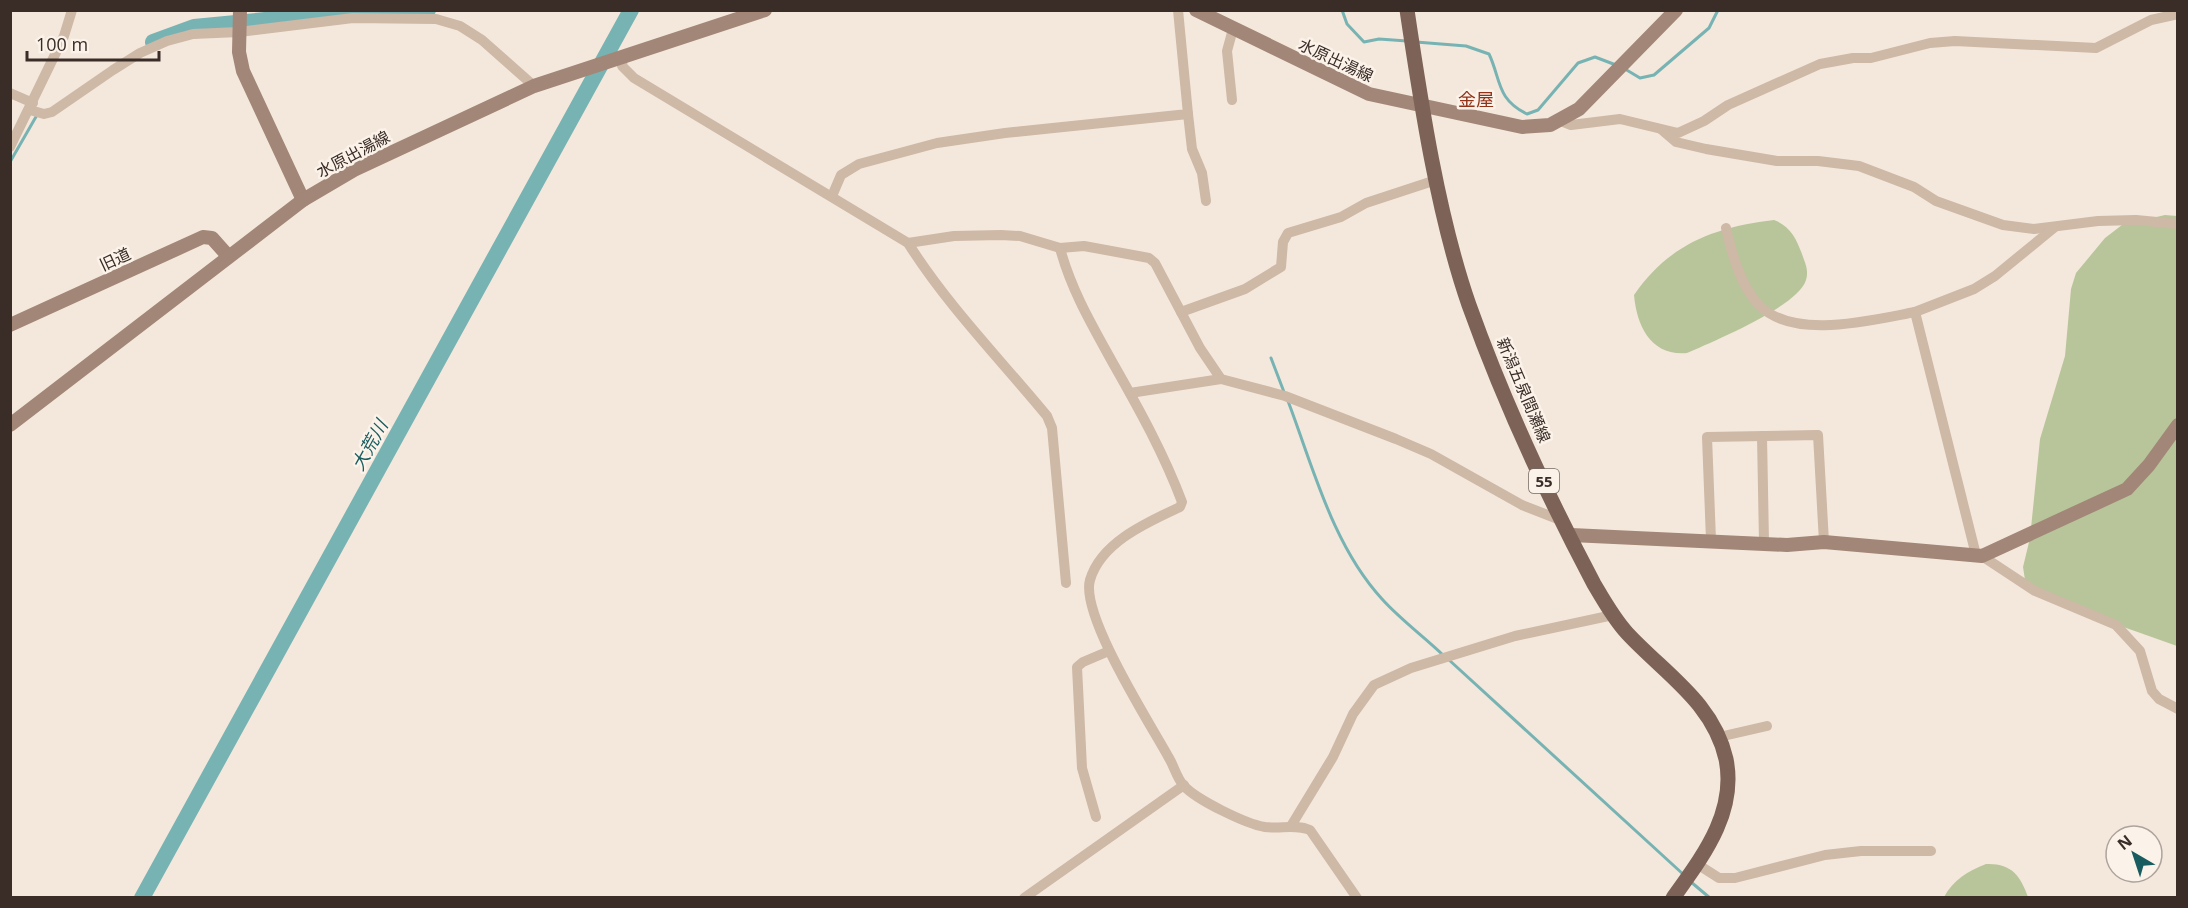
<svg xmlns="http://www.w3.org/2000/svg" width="2188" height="908" viewBox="0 0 2188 908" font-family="'Open Sans','Noto Sans JP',sans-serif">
<rect width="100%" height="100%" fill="#f4e8dc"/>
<g fill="#b8c59a">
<path d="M2165,215l12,1v430l-138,-49 -14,-17 -2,-13 7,-29 10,-99 25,-83 6,-67 5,-16 29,-35 17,-13z"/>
<path d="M1774,220c16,6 22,18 28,34 3,9 7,16 4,26 -7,26 -94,62 -119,73 -36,3 -50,-26 -53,-58 35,-51 81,-68 140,-75z"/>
<path d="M1986,864c25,-1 34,11 42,33h-84c9,-17 24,-26 42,-33z"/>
</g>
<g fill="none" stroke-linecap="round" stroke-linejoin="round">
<g stroke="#78b3b4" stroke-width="3">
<path d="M1342,10l5,14 17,18 15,-3 28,2"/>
<path d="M1416,42l50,4 23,8c12,25 7,45 38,60l11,-4 40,-47 17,-6 21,8"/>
<path d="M1625,69l15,9 14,-3 55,-47 9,-18"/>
<path d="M10,162l27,-47"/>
<path d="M1271,358l13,34"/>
<path d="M1288,401c25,66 45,145 94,198 18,20 41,37 61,56"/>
<path d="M1448,659l236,216"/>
<path d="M1691,882l19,16"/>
</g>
<g stroke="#78b3b4" stroke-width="16">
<path d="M153,42l41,-15 163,-16 71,-1"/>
<path d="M142,898l489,-888"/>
</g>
<g stroke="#ceb8a6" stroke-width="10">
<path d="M623,58l-1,8 12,12 274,165c39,62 92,116 139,173l5,12 14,155"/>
<path d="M10,93l23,10"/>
<path d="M1232,100l-5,-49 6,-22"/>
<path d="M30,110l14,4 8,-2 61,-42 27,-17 27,-12 26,-7 46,-2 114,-14 83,1 24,7 22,14 52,46"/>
<path d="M1188,114l4,35 10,24 4,28"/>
<path d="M1561,121l10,4 49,-6 58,14 26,-12 24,-16 92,-41 33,-6h18l59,-15 25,-2 141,7 55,-28 27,-6"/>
<path d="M1662,130l14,12 30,7 71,12h41l41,5 55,21 22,14 67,24 31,4 64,-8 38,-1 42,4"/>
<path d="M10,147l54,-111 8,-26"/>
<path d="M832,196l9,-21 18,-11 78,-21 68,-10 183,-19 -10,-104"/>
<path d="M1726,228c6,26 14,56 32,76 34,37 114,16 157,8"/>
<path d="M908,243l46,-7 47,-1 19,1 40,12 24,-2 65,12 6,5 45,85 21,31 64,17 111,43 35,15 91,51 41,16"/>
<path d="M1060,248c11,42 33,79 54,117 25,44 50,89 68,137l-2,5c-32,15 -79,35 -90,73 -10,35 61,145 79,178 5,8 8,21 15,28 13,14 62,38 81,41 16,2 31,-3 45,3l47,68"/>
<path d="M1181,312l64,-23 36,-22 2,-25 5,-9 53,-16 25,-14 70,-23"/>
<path d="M1130,393l91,-14"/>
<path d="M1762,436l2,106"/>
<path d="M1711,540l-4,-103 111,-2 6,107"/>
<path d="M1976,555l-61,-243 59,-23 21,-13 60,-49"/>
<path d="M1982,556l53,35 81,34 24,26 12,40 7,8 19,10"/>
<path d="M1719,737l48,-11"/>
<path d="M1096,817l-14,-49 -5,-101 6,-5 26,-11"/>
<path d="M1291,826l42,-69 20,-43 21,-29 37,-17 104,-32 98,-21"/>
<path d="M1697,864l22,14h16l90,-23 36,-4h70"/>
<path d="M1024,898l160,-113"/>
</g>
<g stroke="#a28677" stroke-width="14">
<path d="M240,10l-1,42 4,19 60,129"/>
<path d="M1196,10l173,84 153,33 28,-2 29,-16 97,-99"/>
<path d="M10,325l193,-88 9,1 16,18"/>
<path d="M10,425l293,-225 51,-30 180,-84 231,-76"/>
<path d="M1571,535l216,10 37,-3 158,14 145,-67 22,-24 29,-40"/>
</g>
<path stroke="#7d6357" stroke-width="15" d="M1407,10c14,94 31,206 62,295 34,95 78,190 125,279 10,17 20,35 33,49 38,41 86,69 99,126 11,54 -24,98 -53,139"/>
</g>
<g text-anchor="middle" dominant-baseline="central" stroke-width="5" stroke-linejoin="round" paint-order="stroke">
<rect fill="#fbf2e9" stroke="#746862" stroke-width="1.5" x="1529" y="469" width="30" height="24" rx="4.5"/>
<g font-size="15" font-weight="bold" fill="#3a2d28">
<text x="1544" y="481">55</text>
</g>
<g font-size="16" fill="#3a2d28" stroke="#fbf2e9">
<text transform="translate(1336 60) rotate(25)">水原出湯線</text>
<text transform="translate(353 154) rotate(-28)">水原出湯線</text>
<text transform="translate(115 259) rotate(-25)">旧道</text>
<text transform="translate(1524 390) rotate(67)">新潟五泉間瀬線</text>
</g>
<g font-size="18" fill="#903319" stroke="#fbf2e9">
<text x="1476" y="99">金屋</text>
</g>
<g font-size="18" font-style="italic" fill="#195c5f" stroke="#fbf2e9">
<text transform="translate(369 445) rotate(-61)">大荒川</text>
</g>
</g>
<rect width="2188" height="908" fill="none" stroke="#3a2d28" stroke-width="24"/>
<g transform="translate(2134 854) rotate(321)"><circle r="28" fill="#fbf2e9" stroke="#aea39c" stroke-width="1.5"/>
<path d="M0-4.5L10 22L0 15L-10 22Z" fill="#195c5f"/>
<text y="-9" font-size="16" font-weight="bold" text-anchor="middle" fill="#3a2d28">N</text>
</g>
<path d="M27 51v9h132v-9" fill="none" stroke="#3a2d28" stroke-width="3"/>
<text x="36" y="51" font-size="18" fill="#3a2d28" stroke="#fbf2e9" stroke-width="4.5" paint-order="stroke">100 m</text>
</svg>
